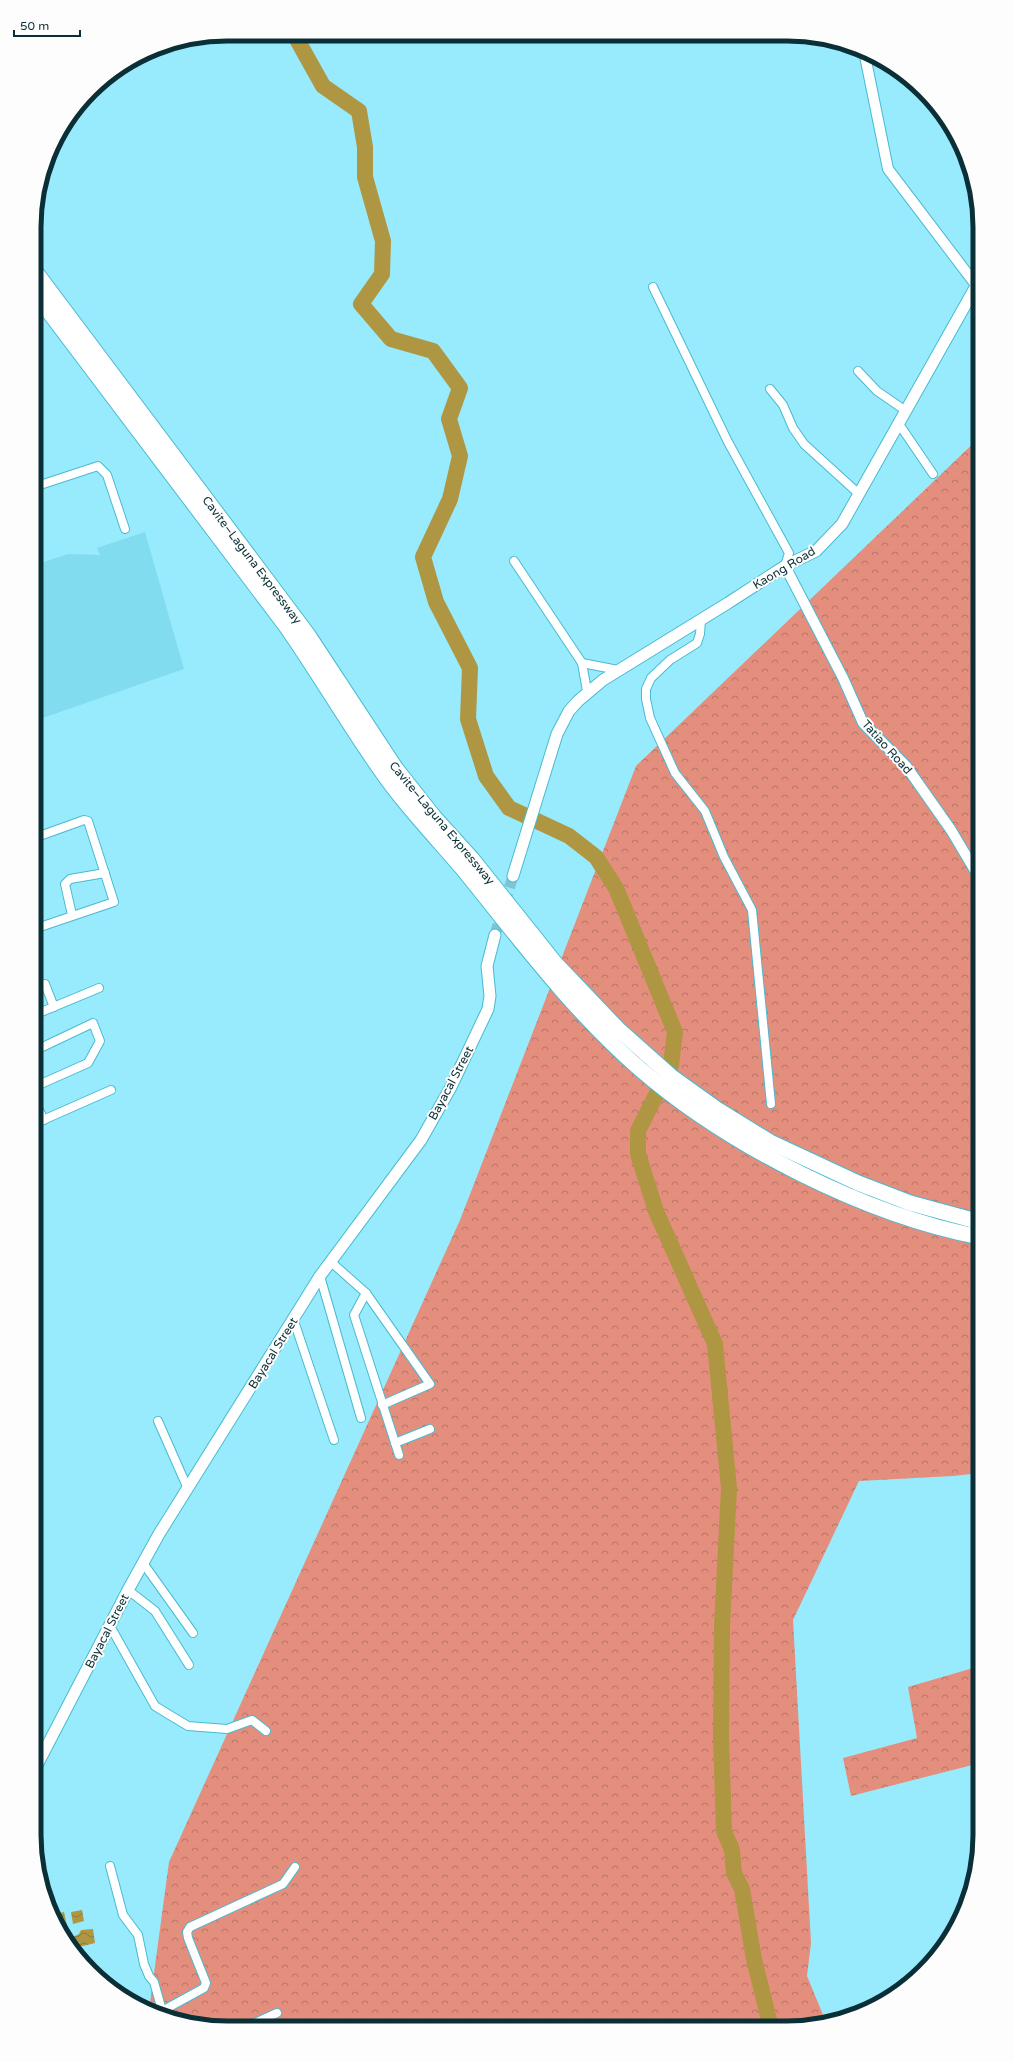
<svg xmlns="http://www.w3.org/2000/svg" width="1014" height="2062" viewBox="0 0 1014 2062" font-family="'Varela Round',sans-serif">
<defs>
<pattern id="forest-crowns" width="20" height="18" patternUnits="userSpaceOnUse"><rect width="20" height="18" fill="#e48f7d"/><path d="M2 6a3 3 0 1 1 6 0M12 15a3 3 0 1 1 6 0" fill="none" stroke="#b77567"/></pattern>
<pattern id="water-waves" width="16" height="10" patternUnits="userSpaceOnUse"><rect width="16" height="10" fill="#af9642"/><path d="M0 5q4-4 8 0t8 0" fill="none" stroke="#8d7b38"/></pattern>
</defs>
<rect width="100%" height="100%" fill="#98ebfd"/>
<path fill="#81dcef" d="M145,532l39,137 -150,52v-156l34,-11 32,1 -3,-7z"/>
<g fill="url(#forest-crowns)">
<path d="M980,437v1036l-27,3 -94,5 -66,139 18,323 -4,33 19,46 -39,6 -585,-2 -53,-16 20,-148 291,-642 176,-454z"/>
<path d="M980,1666v97l-129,33 -8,-38 74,-20 -9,-51z"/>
</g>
<g fill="url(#water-waves)">
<path d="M82,1910l2,11 -11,3 -2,-12z"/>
<path d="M64,1912l5,23 4,2 6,-3 2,-4 12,-1 2,14 -12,3 -9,-1 -2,3 -5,-6 -13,-26 1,-2z"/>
</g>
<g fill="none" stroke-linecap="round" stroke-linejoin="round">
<path stroke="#af9642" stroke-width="16" d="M294,34l29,52 36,25 6,36v30l18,64 -1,33 -21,30 30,35 42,12 27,37 -11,31 11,37 -10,43 -27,58 13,45 34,66 -2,51 18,57 23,32 60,28 27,21 20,31 59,144 -4,33 -33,66v23l18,57 59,133 14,144 -7,138 -1,111 3,94 8,19 2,23 8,16 12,70 17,69"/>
<path stroke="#7cc5d5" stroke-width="11" stroke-dasharray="11 5.5" stroke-linecap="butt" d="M495,935l18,-59"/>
<defs>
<g id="minor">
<path d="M653,287l75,155 61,111 -4,13"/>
<path d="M858,371l19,20 29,20"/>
<path d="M770,389l13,16 10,23 11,16 55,50"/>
<path d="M899,424l34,50"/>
<path d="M34,487l64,-21 9,9 18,54"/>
<path d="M514,561l68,102 5,28"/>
<path d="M701,620l-1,14 -3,9 -27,17 -19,18 -5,11v10l4,19 25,55 30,38 19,46 28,53 19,194"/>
<path d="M582,663l36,7"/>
<path d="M34,906l5,21"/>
<path d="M72,915l-7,-31 5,-5 35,-6"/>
<path d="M34,929l80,-27 -26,-81 -4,-1 -50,18"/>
<path d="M34,989l11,-5 9,23"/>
<path d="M34,1015l65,-27"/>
<path d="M34,1087l54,-24 12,-22 -7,-18 -59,28"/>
<path d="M34,1100l10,20"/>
<path d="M34,1124l77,-34"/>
<path d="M331,1262l35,31 -12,22 45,140"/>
<path d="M320,1276l41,142"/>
<path d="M366,1293l64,91 -48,21"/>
<path d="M294,1321l40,119"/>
<path d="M158,1421l30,68"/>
<path d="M395,1443l35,-14"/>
<path d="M143,1563l50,70"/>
<path d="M128,1590l27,21 34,54"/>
<path d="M110,1626l45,80 13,8 20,12 39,3 25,-9 14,11"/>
<path d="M110,1866l13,49 15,20 6,29 5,12 5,6 9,32"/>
<path d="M162,2011l42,-23 2,-5 -18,-45 -1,-6 3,-5 93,-43 12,-17"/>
<path d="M248,2026l29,-13"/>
</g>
<g id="tertiary">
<path d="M864,51l24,118 88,116"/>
<path d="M785,566l58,112 20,45 43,43 45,64 29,49"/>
</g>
<g id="secondary">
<path d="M513,876l44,-142 12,-23 9,-10 25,-21 125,-77 57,-37 31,-15 26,-27 138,-245"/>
<path d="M34,1771l94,-181 31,-56 161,-258 101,-136 30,-53 37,-78 2,-13 -3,-30 8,-31"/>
</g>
<g id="motorway">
<path d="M34,270l274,365 88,134 38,48 38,42 83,104 63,66 54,48 46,33 52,32 88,41 52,20 70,19"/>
<path d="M34,292l252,334c32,46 60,94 92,140 25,37 56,69 85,103 56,69 109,141 177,200 88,76 225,146 340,168"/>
</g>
</defs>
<use href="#minor" stroke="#49bad0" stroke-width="10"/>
<use href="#tertiary" stroke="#49bad0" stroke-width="12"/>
<use href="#secondary" stroke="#49bad0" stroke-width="13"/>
<use href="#motorway" stroke="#49bad0" stroke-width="17"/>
<use href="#minor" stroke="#fff" stroke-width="8"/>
<use href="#tertiary" stroke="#fff" stroke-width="10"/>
<use href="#secondary" stroke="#fff" stroke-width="11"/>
<use href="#motorway" stroke="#fff" stroke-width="15"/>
</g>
<g text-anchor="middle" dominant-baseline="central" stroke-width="4" stroke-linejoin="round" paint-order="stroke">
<g font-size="12" fill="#0b2f36" stroke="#fdfdfd">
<text transform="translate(252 560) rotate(53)">Cavite–Laguna Expressway</text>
<text transform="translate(784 568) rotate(-31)">Kaong Road</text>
<text transform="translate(887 747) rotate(48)">Tatiao Road</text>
<text transform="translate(442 823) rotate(50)">Cavite–Laguna Expressway</text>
<text transform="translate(451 1083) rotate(-62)">Bayacal Street</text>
<text transform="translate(273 1353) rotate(-58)">Bayacal Street</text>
<text transform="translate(107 1631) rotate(-63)">Bayacal Street</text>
</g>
</g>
<path d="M0 0H1014V2062H0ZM227 41H787A186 186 0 0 1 973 227V1835A186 186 0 0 1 787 2021H227A186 186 0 0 1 41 1835V227A186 186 0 0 1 227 41Z" fill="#fdfdfd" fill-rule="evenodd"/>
<path fill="none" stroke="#0b2f36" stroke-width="5" d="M227 41H787A186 186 0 0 1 973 227V1835A186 186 0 0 1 787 2021H227A186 186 0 0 1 41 1835V227A186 186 0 0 1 227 41Z"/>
<path d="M14 30v6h66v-6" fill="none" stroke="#0b2f36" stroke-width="2"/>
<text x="20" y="30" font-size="12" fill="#0b2f36" stroke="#fdfdfd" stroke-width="3" paint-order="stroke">50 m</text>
</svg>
